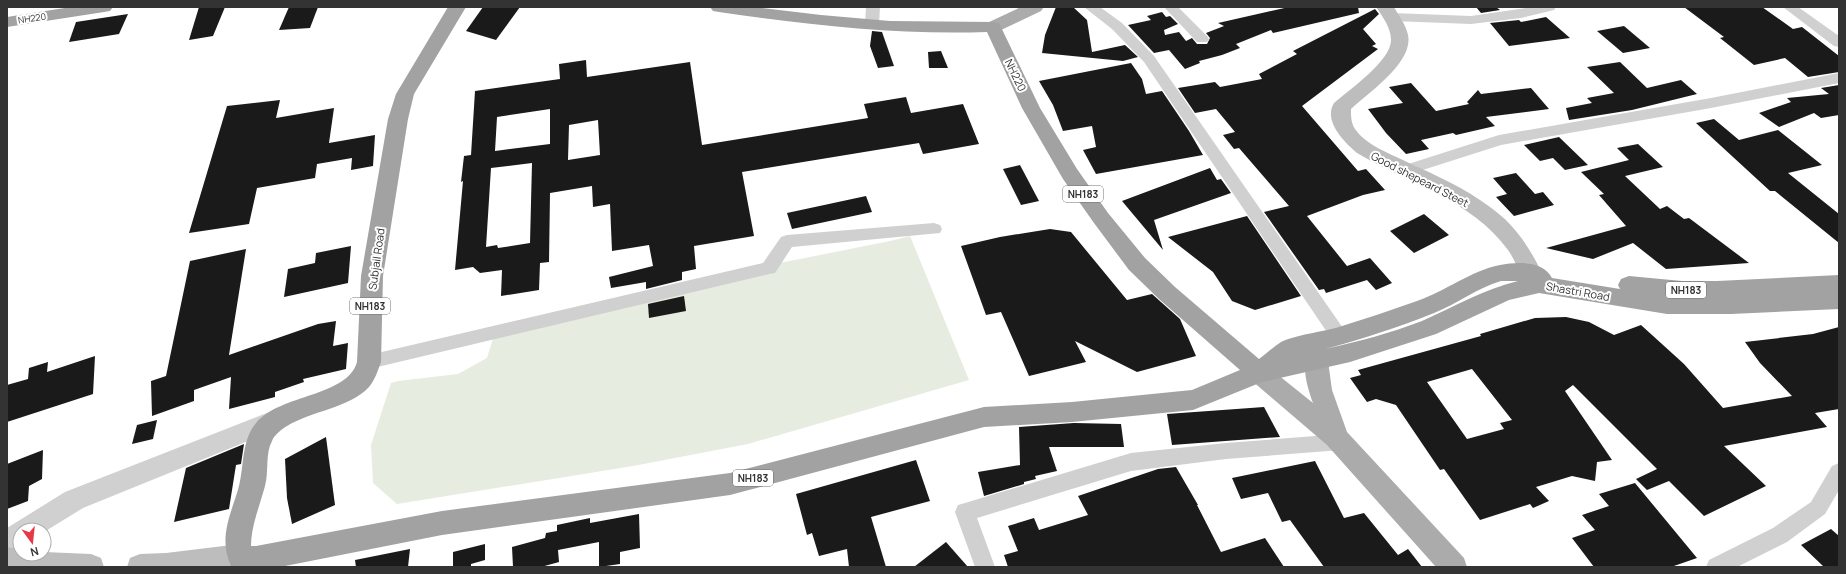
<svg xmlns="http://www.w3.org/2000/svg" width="1846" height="574" viewBox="0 0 1846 574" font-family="Manrope,sans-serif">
<rect width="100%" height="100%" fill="#fff"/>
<path fill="#e6ecdf" d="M910,236l59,144 -221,64 -115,22 -236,38 -24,-21 -2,-38 20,-62 7,-2 60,-7 29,-16 9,-29 244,-58 150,-30z"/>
<g fill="#1a1a1a" fill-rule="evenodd">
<path d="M199,7h26l-12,29 -24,4z"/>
<path d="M289,7h29l-8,21 -31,2z"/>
<path d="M483,7h37l-24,33 -30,-9z"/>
<path d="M1056,7h17l14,13 5,32 33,-7 13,12 -15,4 -81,-8 3,-18z"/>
<path d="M1289,7h69l1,6 -86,20 -2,-3 -35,14 4,4 -18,7 -23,6 1,2 -15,6 -16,-19 -15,3 -26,-28 23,-5 -4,-4 15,-4 4,5 4,-1 8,8 -14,6 1,5 14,-3 7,9 6,-3 5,6h10l3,-6 -4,-5 18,-7 -6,-3z"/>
<path d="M1476,7h20l4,3 -19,3z"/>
<path d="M1684,7h78l31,22 9,-2 37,29v16l-31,5 -23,-19 -31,7 -34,-27 4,-1z"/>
<path d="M1375,9l4,5 -16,15 13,15 -4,2 6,3 -76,57 56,65 8,-2 19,21 -22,5 -56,21 40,50 23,-8 22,25 -16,7 -9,-10 -41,13 -2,-4 -5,1 -55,-78 25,-6 -50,-58 -5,1 -11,-14 12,-3 -19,-23 -21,4 -17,-25 37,-6 5,5 42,-8 -3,-5 38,-20 -4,-3z"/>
<path d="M128,14l-9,20 -50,8 7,-20z"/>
<path d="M1546,17l24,21 -61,8 -19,-23 29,-3 2,2z"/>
<path d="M1624,26l26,22 -27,5 -26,-22z"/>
<path d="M872,31l10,1 12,34 -16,2 -8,-22z"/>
<path d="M941,51l7,17h-19l-1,-16z"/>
<path d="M586,60l1,17 103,-15 12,83 166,-27 -4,-14 42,-7 5,16 52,-9 16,40 -56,10 -4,-11 -177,29 12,64 -60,10 2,23 -14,3v8l-36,9v-7l-35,6 -2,-11 44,-11 -4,-21 -37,6 -2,-47 -17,3 -1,-21 -42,7 -1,69 -9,1 -1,27 -38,6 1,-26 -22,3 -7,-6 -18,3 8,-89 -2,1 3,-26 7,-1 4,-64 85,-12 -1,-15zM550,109v35l-55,7 2,-34zM598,120l2,35 -32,5 1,-35zM532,163l-2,80 -32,5 -1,-3 -11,2 5,-79z"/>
<path d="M1620,62l27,26 34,-8 16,14 -65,16 -63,10 -3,-12 26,-5 -5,-5 27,-5 -27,-26z"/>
<path d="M1131,63l11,16 4,15 16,-3 27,40 14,24 -107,19 -13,-24 13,-3 -4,-21 -29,5 -10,-26 -14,-24z"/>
<path d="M1411,83l25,28 33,-7 -2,-2 11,-12 3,4 50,-6 18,21 -63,8 9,9 -39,9 -3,-2 -32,7 8,9 -23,5 -20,-21 -18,-24 35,-6 -14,-16z"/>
<path d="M1839,85v30l-18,3 -7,-5 -35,14 -20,-14 32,-11 -4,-4 42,-4 -8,-6z"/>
<path d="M280,100l-4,18 58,-10 -5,35 46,-8 -2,31 -22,4 1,-12 -35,6 -2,14 -58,10 -8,36 -60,9 38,-127z"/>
<path d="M1714,119l25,21 39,-10 44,35 -34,8 51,41v29l-64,-52h-5l-74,-68z"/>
<path d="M1559,137l29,28 -23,5 -12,-12 -13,3 -16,-16z"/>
<path d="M1638,144l25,23 -38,9 35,33 7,-3 17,13 5,-1 60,45 -83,6 -33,-26 -40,16 -47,-11 80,-22 -27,-31 5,-1 -23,-22 48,-12 -12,-12z"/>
<path d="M1020,165l19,36 -18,4 -18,-36z"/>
<path d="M1210,168l7,12 4,-1 10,14 -77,27 9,30 -41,-49z"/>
<path d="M1516,173l19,21 8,-2 11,13 -40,11 -18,-19 11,-3 -14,-16z"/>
<path d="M866,196l6,16 -80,17 -5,-16z"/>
<path d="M1424,214l25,21 -35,18 -24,-22z"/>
<path d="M1247,216l54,80 -46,14 -23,-9 -19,-29 -45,-35z"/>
<path d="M1050,229l21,3 56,68 25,-6 28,25 16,37 -59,16 -62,-31 11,21 -57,14 -28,-64 -15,3 -25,-69 39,-9z"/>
<path d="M351,246l-3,37 -64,14 4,-28 27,-6 1,-10z"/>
<path d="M246,249l-17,106 89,-31 18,-3 -3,25 15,-3 -2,26 -43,10 1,3 -29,10v5l-46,12 2,-32 -37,13v11l-42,15 -1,-35 15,-5 24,-115z"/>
<path d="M684,296l2,15 -37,7 -1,-14z"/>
<path d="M1566,317l23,5 25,13 27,-10 43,39 39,44 69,-12 -32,-33 -15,-21 68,-8 26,-7v82l-24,4 12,14 -103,19 42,40 -62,30 -35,-35 -22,9 -11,-11 21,-10 -84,-84 -8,6 47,69 -15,2 -2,19 -23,-5 -36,11 13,14 -16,7 -3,-4 -50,16 -36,-51 -4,1 -44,-65 -20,-6 -9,3 -17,-24 11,-3 -3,-5 123,-34 -1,-2 55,-16zM1472,369l40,51 -12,3 4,6 -37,10 -40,-57z"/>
<path d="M95,356l-2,38 -86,28v-37l21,-6 1,-11 19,-6 -1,10z"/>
<path d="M1264,407l16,30 -108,8 -5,-31z"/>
<path d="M157,420l-4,19 -21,5 5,-19z"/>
<path d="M1074,423l47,1 3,23h-75l8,24 -22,5 1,3 -12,3v2l-40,12 -6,-24 42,-7 -1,-38z"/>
<path d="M326,437l9,68 -43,19 -5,-26 -2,-39z"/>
<path d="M244,444l-3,20 -5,1 -7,44 -55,13 12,-54z"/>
<path d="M43,450l-1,29 -13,7 -1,15 -21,8v-45z"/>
<path d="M916,460l14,41 -59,16 15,50h-37l-2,-18 -28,7 -7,-23 -5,2 -11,-41z"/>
<path d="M1315,461l29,57 20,-5 34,42 10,-6 14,18h-98l-34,-47 -8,2 -14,-29 -27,6 -9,-21z"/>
<path d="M1176,467l22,38h-1l24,47 44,-14 19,29h-276l-4,-12 14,-4 -10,-25 26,-8 5,12 49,-15 -10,-19 80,-27z"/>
<path d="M1635,483l62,75 -26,9h-77l-22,-29 23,-8 -13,-15 27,-9 -10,-12z"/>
<path d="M639,514l1,34 -20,4v12l-21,3v-25l-41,8 1,12 -18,5h-28l-1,-20 33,-9 1,-5 11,-2v-6l33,-7v5z"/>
<path d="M1831,529l8,7v31h-15l-23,-22z"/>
<path d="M946,542l22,25h-54z"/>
<path d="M485,544v16l-14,4v3h-18v-15z"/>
<path d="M410,549l-2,18h-52l-1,-7z"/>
</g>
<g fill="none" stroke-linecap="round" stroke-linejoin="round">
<g fill="#d0d0d0" fill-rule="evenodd">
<path d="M866,7h14l-1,17 -2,3h-10l-2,-3z"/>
<path d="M1084,7h16l22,16 32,33 191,275 3,5 -3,5 -6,2 -6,-2 -189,-279 -32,-33z"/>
<path d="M1164,7h14l29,29 2,3 -2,3h-10z"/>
<path d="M1533,7h23l-2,3 -33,8 -50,6 -79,-3 -5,-1 -2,-3 2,-3 5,-1 79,3z"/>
<path d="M1783,7h15l41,29v11l-5,-1z"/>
<path d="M1839,73v10l-128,25 -210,37 -94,30 -5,-1 -3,-4 3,-4 97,-31 212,-37z"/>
<path d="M934,223l6,2 2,4 -2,4 -148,14 -17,26 -6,1 -400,95 -6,-2 -3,-5 3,-5 6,-2 394,-92 18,-26 6,-2z"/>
<path d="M1341,434l7,2 3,6 -3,6 -7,2 -115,9 -95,12 -154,47 18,49h-20l-20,-55 3,-7 7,-2 166,-50 95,-10z"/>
<path d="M1839,463v27l-14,24 -38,28 -50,25h-31l3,-7 64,-32 38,-26 21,-36z"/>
</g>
<path fill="#d0d0d0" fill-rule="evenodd" d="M277,409l8,3 4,7 -4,7 -202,82 -39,24v-2h-24v18l-13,6v-26l58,-36z"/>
<g fill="#bdbdbd" fill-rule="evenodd">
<path d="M1376,7h18c5,9 12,18 14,28 6,27 -40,58 -57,74 0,7 0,14 4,20 12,17 34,24 52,33 28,13 58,26 83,45 24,17 38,38 51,64l-3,6 -8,2 -8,-2c-5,-9 -8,-19 -14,-27 -36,-50 -100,-67 -151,-97 -13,-11 -34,-32 -23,-50 16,-14 57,-42 57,-63 0,-12 -8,-23 -15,-33z"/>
<path d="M240,544l9,4 4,9 -4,9 -2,1h-120l3,-9 10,-4 26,-1z"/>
<path d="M7,547l13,2v5h24v-2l47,2 10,4 3,9h-97z"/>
</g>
<g fill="#ababab" fill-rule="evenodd">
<path d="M1021,7h23l-3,4 -42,20 -6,1 -6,-1 -3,-4 3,-4z"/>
<path d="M1316,351l8,3 4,7 4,29 15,42 117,126 3,9h-31l-109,-122 -76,-65 -4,-7 4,-7 8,-3 8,3 46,37c-5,-14 -12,-35 -5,-49z"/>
</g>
<g fill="#a2a2a2" fill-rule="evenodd">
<path d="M71,7h42l-3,4 -6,1 -97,15v-10z"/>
<path d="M448,7h18l-52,87 -6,25 -25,157 -2,86c-3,8 -6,18 -12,25 -19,21 -58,24 -82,39 -5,3 -13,9 -15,15 -7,13 -3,31 -7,45 -5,19 -14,40 -14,60h5l186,-35 288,-38 254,-66 88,-5 120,-12 48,-20 -81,-71 -30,-29 -35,-47 -31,-44 -41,-71 -35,-76c-90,3 -179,-7 -268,-20l-6,-1 -3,-4h44l67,8 69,6 103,1 6,1 41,85 37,61 31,44 37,45 30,29 84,72c7,-5 14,-12 22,-17 14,-7 41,-10 58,-15 26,-8 52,-17 78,-26 29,-10 53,-30 83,-36 17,-3 43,-5 52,13l68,11 -2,-4 3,-6 8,-3 53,5h35l122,-6v34l-108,5h-64l-128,-21 -30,7 -73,34 -86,28 -88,20 -69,28 -121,12 -88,5 -254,68 -288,40 -162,32h-47l-2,-1c-12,-26 -2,-48 6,-73 8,-23 3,-51 19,-70 24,-29 91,-26 101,-61l4,-86 27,-157 8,-25zM1501,281h17c-34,8 -64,26 -96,40 -31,12 -65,21 -97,28 37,-10 74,-22 109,-36 23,-9 43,-25 67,-32z"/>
</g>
</g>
<g text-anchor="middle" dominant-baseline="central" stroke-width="4" stroke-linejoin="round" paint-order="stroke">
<g font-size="9" fill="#333" stroke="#fff">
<text transform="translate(32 18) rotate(-8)">NH220</text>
</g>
<g fill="#fff" stroke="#707070" stroke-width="1">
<rect x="1063" y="186" width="40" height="16" rx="3"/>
<rect x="1666" y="282" width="40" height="16" rx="3"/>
<rect x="350" y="298" width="40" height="16" rx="3"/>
<rect x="733" y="470" width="40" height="16" rx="3"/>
</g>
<g font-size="10" font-weight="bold" fill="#333">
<text x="1083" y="194">NH183</text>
<text x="1686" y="290">NH183</text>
<text x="370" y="306">NH183</text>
<text x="753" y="478">NH183</text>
</g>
<g font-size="11" fill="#333" stroke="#fff">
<text transform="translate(1016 75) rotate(64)">NH220</text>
<text transform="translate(1420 179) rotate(27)">Good shepeard Steet</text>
<text transform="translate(376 259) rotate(-82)">Subjail Road</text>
<text transform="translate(1578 291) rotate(10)">Shastri Road</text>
</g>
</g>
<rect width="1846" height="574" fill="none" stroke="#333333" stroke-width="16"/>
<g transform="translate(32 542) rotate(165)"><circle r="19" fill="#ffffff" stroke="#adadad"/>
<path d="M0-3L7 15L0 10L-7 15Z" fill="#e63946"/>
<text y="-6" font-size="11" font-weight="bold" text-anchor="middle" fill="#333333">N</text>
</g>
</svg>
